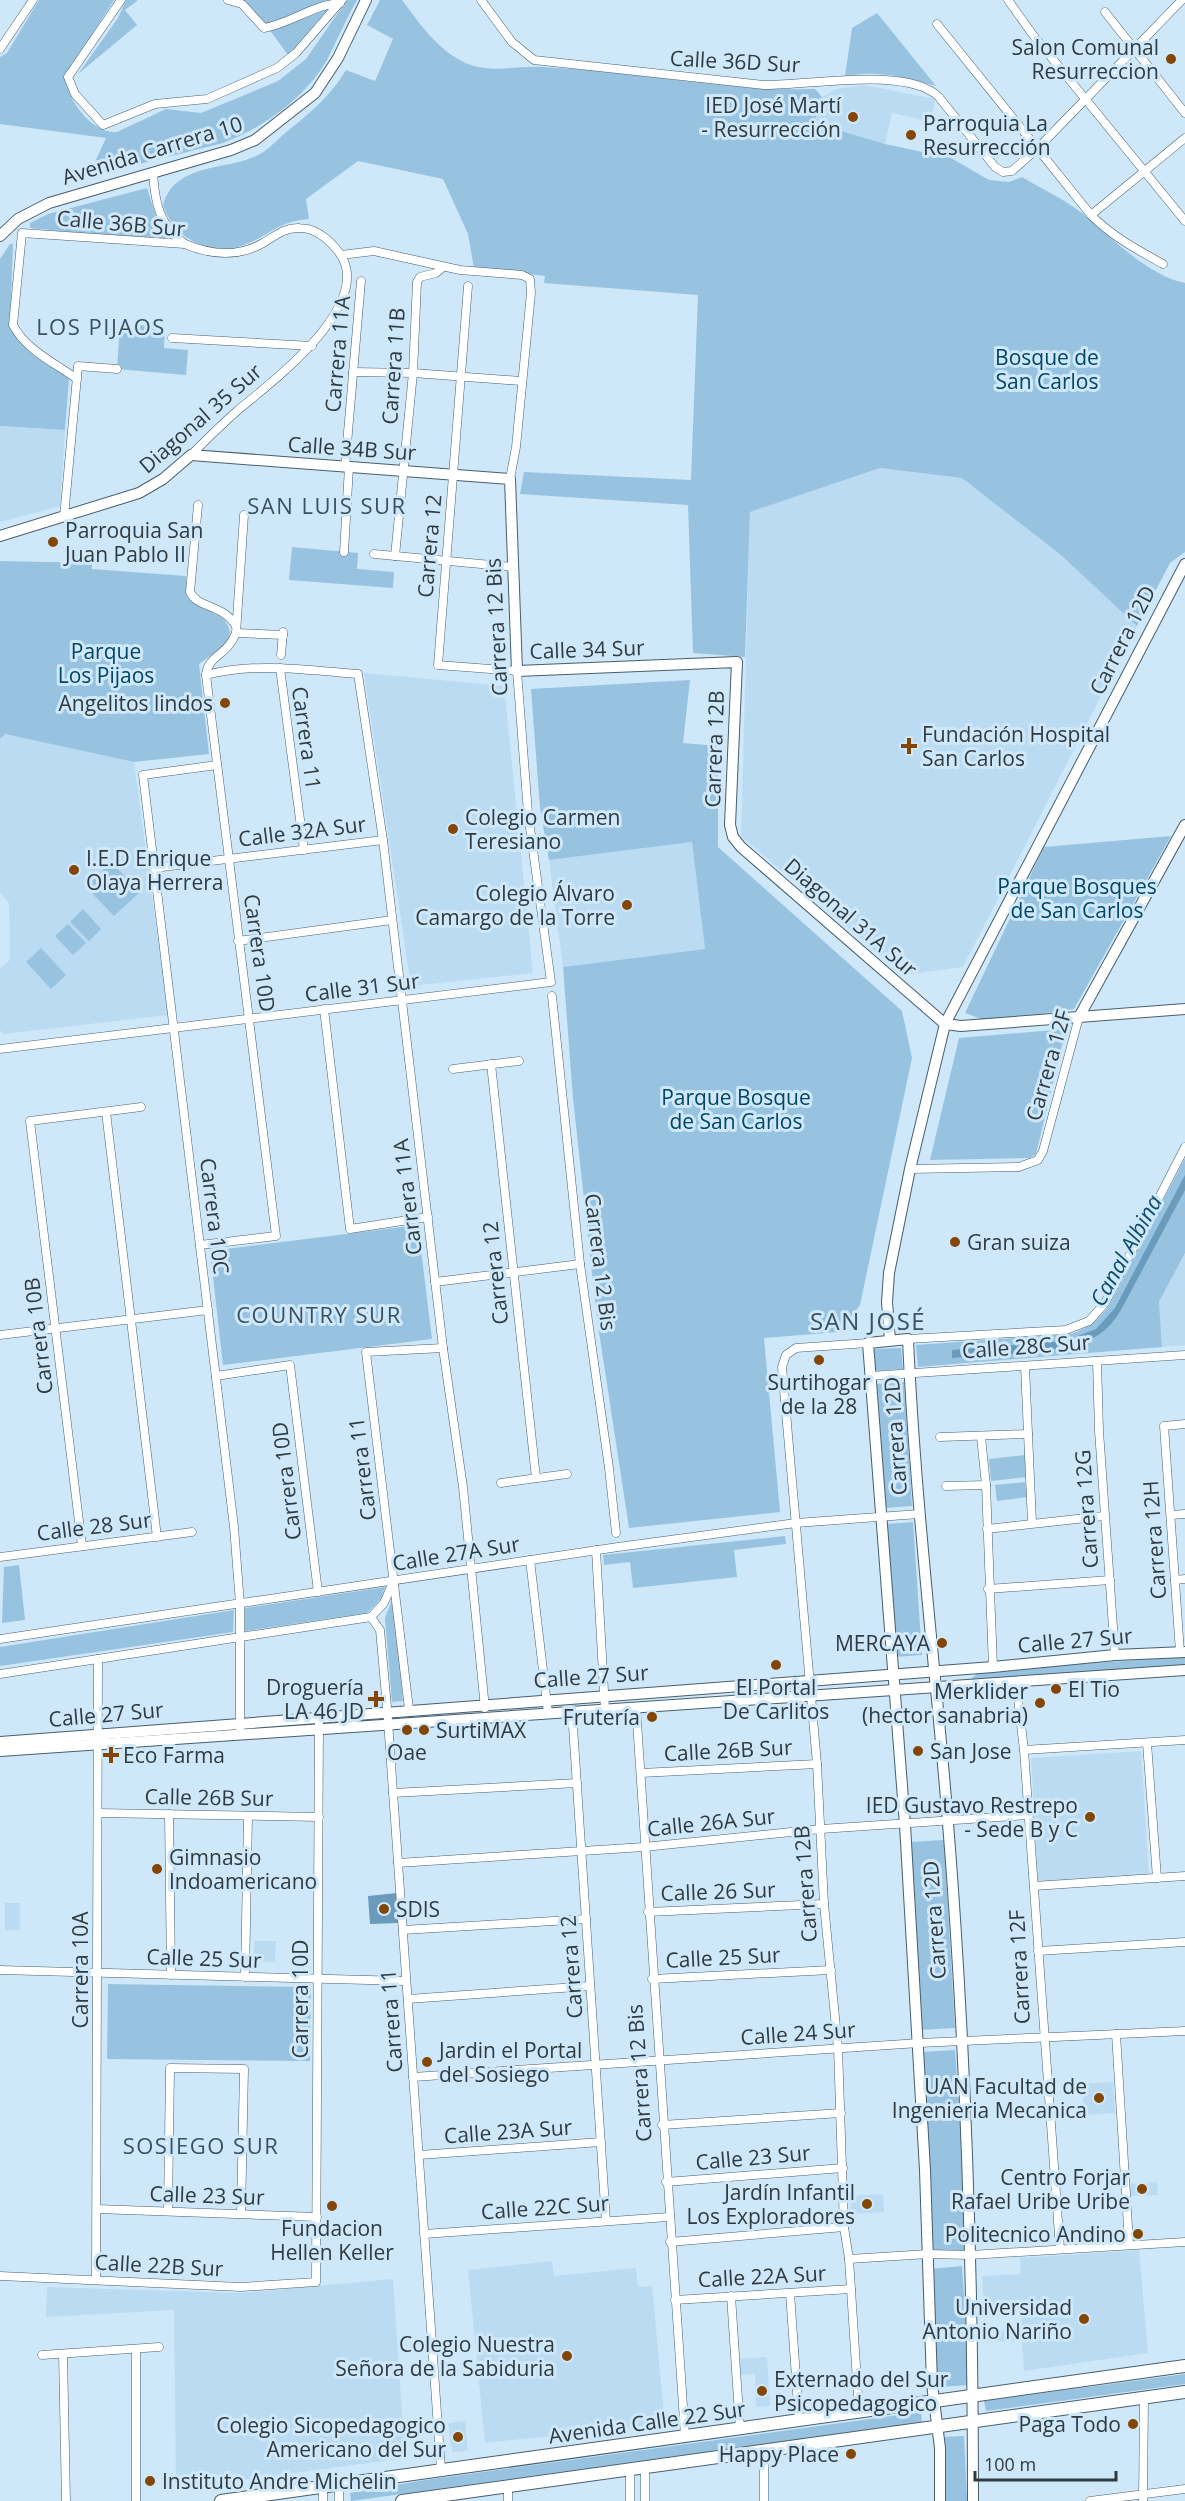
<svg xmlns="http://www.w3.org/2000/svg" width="1185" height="2501" viewBox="0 0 1185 2501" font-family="'Open Sans',sans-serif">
<rect width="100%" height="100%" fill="#cee8fa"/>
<g fill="#bbdbf2">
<path d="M864,85l71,14 -4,23 -39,-9 -7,31 -72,-21 9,-26 15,-8z"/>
<path d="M0,426l65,4 -5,76 -60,16z"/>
<path d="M880,468l82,10 100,78 75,70 -174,341 -60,8 -162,-139 9,-324z"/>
<path d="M364,673l140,13 29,287 -122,13z"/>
<path d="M5,734l129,28 34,253 -165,19 -3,-4v-62l10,-8 -1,-57 -9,-10v-154z"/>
<path d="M692,842l13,107 -142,18 -14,-107z"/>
<path d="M1185,1253v92l-23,2 -3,-45z"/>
<path d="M1141,1751l8,124 -111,8 -7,-125z"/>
<rect x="5" y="1903" width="15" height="27"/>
<path d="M254,1941h22l-1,21 -21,-1z"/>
<path d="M1113,2082l2,31 -31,2 -2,-31z"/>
<path d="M1157,2182l1,13 -32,1 -1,-12z"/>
<path d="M883,2194l1,18 -33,2 -1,-18z"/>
<path d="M1139,2250l9,103 -124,18 -2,-30 -39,1 -1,-11 40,-2 -1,-22 -37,2 -2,-33 39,-2 -1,-16z"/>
<path d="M552,2261l2,15 82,-8 2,19 14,-1 13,138 -180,19 -17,-173z"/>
<path d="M393,2279l12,179 -229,31 -2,-179 -128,7 1,-30 194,6z"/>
<path d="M767,2357l3,49 -14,1 -1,-33 -17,1 -1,-16z"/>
<path d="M465,2421l3,30 -16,1 -4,-29z"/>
</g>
<g fill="#97c3e1">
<path d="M39,0h75l-49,76c2,24 27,58 52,56l49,-23 35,4 77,-32 28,-22 41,-59h10c-11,19 -19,39 -29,58 -21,39 -65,70 -105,85l-135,34 18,-39 -106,-14v-67l7,-4z"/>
<path d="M126,0h12l-13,10 12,15 -59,49 40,-56z"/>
<path d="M234,0h102l-48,55 -22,-30z"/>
<path d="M380,0h22c18,24 39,55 69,65 25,8 47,0 72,2 91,4 181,24 272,22l7,8 -8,26 71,21 66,14 38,22 20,2 13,-5c20,12 42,22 60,36 28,23 66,63 103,70v269l-15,11 -33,63 -75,-70 -100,-78 -82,-10 -130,44 -5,145 -52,-4 -5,-148 -168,-11 4,-22 167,8 7,-185 -154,-12 1,-7 -71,-8 -6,-34 -25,-55 -85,-18 -52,38 3,20c-32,2 -42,19 -68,27 -34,10 -68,-9 -78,-41 13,-44 64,-33 97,-51 9,-5 17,-14 25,-21 24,-19 45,-36 61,-63l29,11 18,-42 -26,-14z"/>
<path d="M877,13l59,73c-32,-9 -58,-16 -91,-10l7,-48z"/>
<path d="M147,188l11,35 13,19 -141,-14v-5l18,-9z"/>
<path d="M10,244h3l-3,83 9,14 50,38 -4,51 -65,-4v-167z"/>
<path d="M120,324l45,3 -1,21 24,2 -2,25 -69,-6z"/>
<path d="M292,547l66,6 -1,16 37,3 -1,16 -104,-8z"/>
<path d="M0,561l92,2v6l94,7 1,21c13,15 39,13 43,35l-2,11 -29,21 10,90 -75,8 -129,-28 -5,5z"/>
<path d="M690,680l-7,63 35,3v101l184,164 10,47 -52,247 -21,27 -75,6 16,174 -151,16 -32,-209 -24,-221 -10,-131 142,-18 -13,-107 -143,18 -9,-52 -9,-119z"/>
<path d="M1171,836l-97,173 -84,13 -25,-9 79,-166z"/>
<path d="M111,862l29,30 -26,24 -28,-29z"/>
<path d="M83,909l18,20 -12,12 -19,-19z"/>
<path d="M68,924l18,19 -13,12 -18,-19z"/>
<path d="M41,948l25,27 -15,14 -25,-27z"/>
<path d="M1066,1029l-30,125 -6,4 -100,2 29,-122z"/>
<path d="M1185,1158v95l-26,49 3,45 -244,20 -2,-22 155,-11c17,-6 27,-14 38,-28z"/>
<path d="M418,1225l14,114 -209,26 -13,-114z"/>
<path d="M901,1348l2,21 -28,2 -2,-22z"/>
<path d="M904,1382l8,124 -28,2 -8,-124z"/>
<path d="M1025,1455l2,22 -36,4 -2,-22z"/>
<path d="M1025,1482l2,15 -30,4 -2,-16z"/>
<path d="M913,1522l9,133 -27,2 -9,-133z"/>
<path d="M785,1536l1,8 -52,6 3,27 -104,11 -3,-26 -26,3 -1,-10z"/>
<path d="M19,1565l6,55 -23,3 2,-56z"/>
<path d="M385,1587l-4,12 -14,14 -122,18v-23z"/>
<path d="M394,1595l9,106 -11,1 -7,-84z"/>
<path d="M234,1610l-1,22 -233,34v-19z"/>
<path d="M1185,1657v9l-216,15 12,-11z"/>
<path d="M944,1840l11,188 -35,2 -10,-188z"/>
<path d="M108,1984l203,3 -1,74 -203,-2z"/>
<path d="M955,2050l14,201 -37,-1 -10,-198z"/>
<path d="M962,2266l8,119 -33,2 -7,-118z"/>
<path d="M1185,2374v10l-199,27 -2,-10z"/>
<path d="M921,2412l1,10 -571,79 -1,-8 75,-13z"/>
<path d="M964,2436l3,65h-24l-2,-64z"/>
</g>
<g fill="#6a9bbc">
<path d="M1185,1175v15l-63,118c-6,10 -11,18 -21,25 -32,23 -108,21 -149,25v-8l113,-9 31,-12 19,-21z"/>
<path d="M397,1893l2,30 -29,1 -2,-28z"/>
</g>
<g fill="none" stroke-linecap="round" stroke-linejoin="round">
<defs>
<g id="street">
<path d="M121,0l-53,77 7,17 28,31 52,-21 52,-5 70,-31 19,-15 46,-53"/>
<path d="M228,0l14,4 22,24c27,-5 49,-23 76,-25"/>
<path d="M481,0l31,42 22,18 230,25c44,1 140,-19 174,11l57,71 8,5 9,-1 26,-23 144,-148"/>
<path d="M1008,0l25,35 152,186"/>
<path d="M1105,12l80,101"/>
<path d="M937,24l154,191c22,22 45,34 72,49"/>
<path d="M0,49l33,-49"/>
<path d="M153,173c2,30 6,52 32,71"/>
<path d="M1091,215l94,-77"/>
<path d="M341,255l33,-4 86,19 62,5 8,4 1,14 -15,154 -6,32"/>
<path d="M172,338l140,8"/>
<path d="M353,372l60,1 108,8"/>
<path d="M77,379c-22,-16 -51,-29 -64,-54l9,-92 163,11c26,11 52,14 78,-1 12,-7 22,-16 37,-15 15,0 29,12 38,23 41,52 -68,132 -101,160 -16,14 -31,29 -46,44"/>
<path d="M345,467l16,-186"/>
<path d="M198,505l-8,87c8,17 32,11 46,34"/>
<path d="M64,517l14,-151 39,3"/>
<path d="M344,552l5,-85"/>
<path d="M374,554l138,13"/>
<path d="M395,556l18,-183 4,-91 3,-5 16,-4 7,-6"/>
<path d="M236,633l47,2"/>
<path d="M281,655l2,-23"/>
<path d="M280,668l24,182"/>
<path d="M206,675c50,-13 102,-5 152,-1l25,166 60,508 20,139 22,221"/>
<path d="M217,765l-74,10 91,752 6,77v124"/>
<path d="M154,868l229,-28"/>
<path d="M238,941l154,-21"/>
<path d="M552,996l28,268 29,204 7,65"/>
<path d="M324,1009l26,220 78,-12"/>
<path d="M0,1049l551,-67 -23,-169 -11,-142 -79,-6 30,-379"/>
<path d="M491,1064l45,414"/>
<path d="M453,1069l66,-8"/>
<path d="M106,1112l51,425"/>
<path d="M910,1169l109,-2 19,-7 5,-9 36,-134"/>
<path d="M200,1245l76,-9 -70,-561c2,-20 21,-19 30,-42l8,-118"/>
<path d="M435,1282l145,-18"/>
<path d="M0,1335l208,-25"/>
<path d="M908,1339l158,-9 23,-9 16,-18 80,-156"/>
<path d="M1097,1361l2,70 16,224"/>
<path d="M1025,1366l7,157"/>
<path d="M216,1376l74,-11 28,227"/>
<path d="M870,1376l315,-21"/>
<path d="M940,1437l88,-3"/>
<path d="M981,1437l5,48 7,182"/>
<path d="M501,1483l66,-9"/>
<path d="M946,1486l40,-1"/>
<path d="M1171,1515l14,-1"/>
<path d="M987,1529l117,-13"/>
<path d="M82,1546l-52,-425 111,-14"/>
<path d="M596,1550l9,159"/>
<path d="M0,1557l192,-25"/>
<path d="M530,1560l18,153"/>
<path d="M1175,1580l10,-1"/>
<path d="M988,1589l122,-9"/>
<path d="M371,1617l9,13 7,77 54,763"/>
<path d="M371,1617l13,-14 9,-21"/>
<path d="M0,1639l618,-92 178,-24 123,-9"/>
<path d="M1180,1652l-16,-226 21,-2"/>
<path d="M0,1674l371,-57"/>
<path d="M1016,1682l8,68 36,499"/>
<path d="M636,1707l49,729"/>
<path d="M409,1709l-43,-357 77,-4"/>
<path d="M572,1711l34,510"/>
<path d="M1147,1743l10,135"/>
<path d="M1024,1750l161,-10"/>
<path d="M641,1773l176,-9"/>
<path d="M393,1793l184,-10"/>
<path d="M98,1813l221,4"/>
<path d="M169,1814l2,161"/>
<path d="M398,1863l246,-16 177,-18 207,-14"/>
<path d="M1034,1886l151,-10"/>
<path d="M648,1912l176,-8"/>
<path d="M403,1930l183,-11"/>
<path d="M1038,1951l147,-9"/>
<path d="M0,1970l406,11"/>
<path d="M245,1977l3,-161"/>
<path d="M652,1979l179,-9"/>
<path d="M408,1999l182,-13"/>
<path d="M1116,2034l13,209"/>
<path d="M413,2077l506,-34 266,-12"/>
<path d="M662,2125l179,-12"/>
<path d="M419,2155l182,-13"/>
<path d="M666,2182l177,-14"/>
<path d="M97,2209l220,8"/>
<path d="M168,2211l2,-143 74,1 -3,145"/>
<path d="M424,2234l245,-17"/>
<path d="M670,2242l174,-15"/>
<path d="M849,2259l79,-5 42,1 215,-13"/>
<path d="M0,2276l241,11 75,-5 3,-558"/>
<path d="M96,2280l2,-621"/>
<path d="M790,2293l9,127"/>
<path d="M731,2296l9,133"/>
<path d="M675,2300l176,-11"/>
<path d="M136,2349v152"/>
<path d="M63,2354l3,147"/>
<path d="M42,2355l117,-8"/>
<path d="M859,2412l-10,-153 -5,-32 -6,-179 -14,-144 -7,-140 -35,-397 4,-12 10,-7 72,-5"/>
<path d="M764,2451v50"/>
<path d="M645,2467v34"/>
<path d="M339,2485v16"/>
<path d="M508,2486v15"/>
<path d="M323,2487v14"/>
<path d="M630,2501v-32"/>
<path d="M1090,2501l95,-12"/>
<path d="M1143,2501l1,-103"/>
</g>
<g id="secondary">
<path d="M0,236l18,-17 31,-16 182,-53 24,-10 60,-47 23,-35 28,-58"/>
<path d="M0,536l139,-43 24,-14 28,-24 319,24 7,192 220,-9 -7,163 3,12 8,10 204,177"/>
<path d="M1079,1017l106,-192"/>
<path d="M945,1024l16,2 224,-17"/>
<path d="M890,1340l-3,-38 2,-29 21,-104 35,-145 240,-460"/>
<path d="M0,1742l993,-75 122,-12 70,-3"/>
<path d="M0,1751l1185,-81"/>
<path d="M940,2501v-53l-8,-64 -7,-214 -20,-345 -37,-482 40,-4c7,162 27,322 40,484 18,225 25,452 25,678"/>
</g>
<g id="primary">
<path d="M221,2501l964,-135"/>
<path d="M402,2501l783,-109"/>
</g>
</defs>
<use href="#street" stroke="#475e6d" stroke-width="9"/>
<use href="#secondary" stroke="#475e6d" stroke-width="12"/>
<use href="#primary" stroke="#475e6d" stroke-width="14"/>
<use href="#street" stroke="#fff" stroke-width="8"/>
<use href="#secondary" stroke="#fff" stroke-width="10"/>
<use href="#primary" stroke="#fff" stroke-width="12"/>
</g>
<g fill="#834604" stroke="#cee8fa" stroke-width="2">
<circle cx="1171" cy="59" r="6"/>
<circle cx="853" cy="117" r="6"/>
<circle cx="911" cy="135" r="6"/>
<circle cx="53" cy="542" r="6"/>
<circle cx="225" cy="703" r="6"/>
<path d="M906 737h6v6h6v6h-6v6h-6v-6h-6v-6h6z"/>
<circle cx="453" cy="829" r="6"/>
<circle cx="74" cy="870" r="6"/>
<circle cx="627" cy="905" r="6"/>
<circle cx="955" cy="1242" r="6"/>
<circle cx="819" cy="1360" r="6"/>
<circle cx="942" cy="1643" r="6"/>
<circle cx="776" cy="1665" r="6"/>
<circle cx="1056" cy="1689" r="6"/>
<path d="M373 1690h6v6h6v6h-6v6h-6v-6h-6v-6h6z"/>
<circle cx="1040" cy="1703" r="6"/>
<circle cx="652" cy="1717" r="6"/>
<circle cx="407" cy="1730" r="6"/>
<circle cx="424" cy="1730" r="6"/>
<circle cx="918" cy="1751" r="6"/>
<path d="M108 1746h6v6h6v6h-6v6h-6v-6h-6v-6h6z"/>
<circle cx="1090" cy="1817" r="6"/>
<circle cx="157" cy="1869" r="6"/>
<circle cx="384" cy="1909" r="6"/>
<circle cx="427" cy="2062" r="6"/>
<circle cx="1099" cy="2098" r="6"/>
<circle cx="1142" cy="2189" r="6"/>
<circle cx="867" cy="2204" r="6"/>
<circle cx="332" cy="2206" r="6"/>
<circle cx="1138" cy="2234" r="6"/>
<circle cx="1084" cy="2319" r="6"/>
<circle cx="567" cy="2356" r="6"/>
<circle cx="762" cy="2391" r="6"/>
<circle cx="1133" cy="2424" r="6"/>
<circle cx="458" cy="2437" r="6"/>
<circle cx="851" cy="2454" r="6"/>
<circle cx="150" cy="2481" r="6"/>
</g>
<g text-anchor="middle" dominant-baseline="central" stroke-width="6" stroke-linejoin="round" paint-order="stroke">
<g font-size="21" fill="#2f3a41" stroke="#cee8fa" text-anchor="end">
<text x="1159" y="47">Salon Comunal<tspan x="1159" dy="24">Resurreccion</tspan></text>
<text x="841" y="105">IED José Martí<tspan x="841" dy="24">- Resurrección</tspan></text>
<text x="923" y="123" text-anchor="start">Parroquia La<tspan x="923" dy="24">Resurrección</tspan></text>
<text x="65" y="530" text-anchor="start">Parroquia San<tspan x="65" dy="24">Juan Pablo II</tspan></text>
<text x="213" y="703">Angelitos lindos</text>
<text x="922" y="734" text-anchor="start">Fundación Hospital<tspan x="922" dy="24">San Carlos</tspan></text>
<text x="465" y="817" text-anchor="start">Colegio Carmen<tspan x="465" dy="24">Teresiano</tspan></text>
<text x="86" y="858" text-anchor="start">I.E.D Enrique<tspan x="86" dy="24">Olaya Herrera</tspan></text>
<text x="615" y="893">Colegio Álvaro<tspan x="615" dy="24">Camargo de la Torre</tspan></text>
<text x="967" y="1242" text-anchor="start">Gran suiza</text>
<text x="819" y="1382" text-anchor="middle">Surtihogar<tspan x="819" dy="24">de la 28</tspan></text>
<text x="930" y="1643">MERCAYA</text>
<text x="364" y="1687">Droguería<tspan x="364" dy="24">LA 46 JD</tspan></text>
<text x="776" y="1687" text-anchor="middle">El Portal<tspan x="776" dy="24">De Carlitos</tspan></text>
<text x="1068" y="1689" text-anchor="start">El Tio</text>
<text x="1028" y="1691">Merklider<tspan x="1028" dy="24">(hector sanabria)</tspan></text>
<text x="640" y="1717">Frutería</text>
<text x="436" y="1730" text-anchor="start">SurtiMAX</text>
<text x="930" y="1751" text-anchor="start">San Jose</text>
<text x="407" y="1752" text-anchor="middle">Oae</text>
<text x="123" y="1755" text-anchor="start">Eco Farma</text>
<text x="1078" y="1805">IED Gustavo Restrepo<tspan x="1078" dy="24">- Sede B y C</tspan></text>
<text x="169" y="1857" text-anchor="start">Gimnasio<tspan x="169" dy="24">Indoamericano</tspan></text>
<text x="396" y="1909" text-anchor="start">SDIS</text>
<text x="439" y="2050" text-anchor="start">Jardin el Portal<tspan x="439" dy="24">del Sosiego</tspan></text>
<text x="1087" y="2086">UAN Facultad de<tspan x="1087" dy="24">Ingenieria Mecanica</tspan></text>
<text x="1130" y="2177">Centro Forjar<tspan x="1130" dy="24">Rafael Uribe Uribe</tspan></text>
<text x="855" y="2192">Jardín Infantil<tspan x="855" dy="24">Los Exploradores</tspan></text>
<text x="332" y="2228" text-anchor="middle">Fundacion<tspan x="332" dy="24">Hellen Keller</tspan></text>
<text x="1126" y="2234">Politecnico Andino</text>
<text x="1072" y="2307">Universidad<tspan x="1072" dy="24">Antonio Nariño</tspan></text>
<text x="555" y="2344">Colegio Nuestra<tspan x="555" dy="24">Señora de la Sabiduria</tspan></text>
<text x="774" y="2379" text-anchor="start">Externado del Sur<tspan x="774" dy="24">Psicopedagogico</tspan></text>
<text x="1121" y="2424">Paga Todo</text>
<text x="446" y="2425">Colegio Sicopedagogico<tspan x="446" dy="24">Americano del Sur</tspan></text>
<text x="839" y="2454">Happy Place</text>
<text x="162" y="2481" text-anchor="start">Instituto Andre Michelin</text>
</g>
<g font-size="21" fill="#2f3a41" stroke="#cee8fa">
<text transform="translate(735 61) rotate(3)">Calle 36D Sur</text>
<text transform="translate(152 150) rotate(-17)">Avenida Carrera 10</text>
<text transform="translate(121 223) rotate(5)">Calle 36B Sur</text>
<text transform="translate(337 354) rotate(-85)">Carrera 11A</text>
<text transform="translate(393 366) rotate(-86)">Carrera 11B</text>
<text transform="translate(200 418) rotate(-41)">Diagonal 35 Sur</text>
<text transform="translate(352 448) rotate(4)">Calle 34B Sur</text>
<text transform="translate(429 546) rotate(-85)">Carrera 12</text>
<text transform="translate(496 627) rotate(-93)">Carrera 12 Bis</text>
<text transform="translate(1122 640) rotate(-63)">Carrera 12D</text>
<text transform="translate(587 649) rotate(-2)">Calle 34 Sur</text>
<text transform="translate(307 738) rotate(82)">Carrera 11</text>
<text transform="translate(714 749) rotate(-88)">Carrera 12B</text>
<text transform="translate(302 831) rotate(-7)">Calle 32A Sur</text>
<text transform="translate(851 917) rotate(41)">Diagonal 31A Sur</text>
<text transform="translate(260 953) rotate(82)">Carrera 10D</text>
<text transform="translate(362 987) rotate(-7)">Calle 31 Sur</text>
<text transform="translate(1048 1065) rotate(-74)">Carrera 12F</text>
<text transform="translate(407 1197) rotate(-97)">Carrera 11A</text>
<text transform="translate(215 1216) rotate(83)">Carrera 10C</text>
<text transform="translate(601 1262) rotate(83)">Carrera 12 Bis</text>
<text transform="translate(495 1273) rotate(-96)">Carrera 12</text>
<text transform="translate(38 1336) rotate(-97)">Carrera 10B</text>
<text transform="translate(1026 1346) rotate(-4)">Calle 28C Sur</text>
<text transform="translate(895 1436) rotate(-94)">Carrera 12D</text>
<text transform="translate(362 1469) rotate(-97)">Carrera 11</text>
<text transform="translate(286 1481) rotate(-97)">Carrera 10D</text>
<text transform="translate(1086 1509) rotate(-94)">Carrera 12G</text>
<text transform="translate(94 1526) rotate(-7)">Calle 28 Sur</text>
<text transform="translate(1154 1540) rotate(-94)">Carrera 12H</text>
<text transform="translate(456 1553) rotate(-9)">Calle 27A Sur</text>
<text transform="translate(1075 1640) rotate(-5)">Calle 27 Sur</text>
<text transform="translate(591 1676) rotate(-4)">Calle 27 Sur</text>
<text transform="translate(106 1714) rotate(-5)">Calle 27 Sur</text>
<text transform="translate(728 1750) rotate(-3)">Calle 26B Sur</text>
<text transform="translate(209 1797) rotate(1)">Calle 26B Sur</text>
<text transform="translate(711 1822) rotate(-6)">Calle 26A Sur</text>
<text transform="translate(805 1884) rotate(-94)">Carrera 12B</text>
<text transform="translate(718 1891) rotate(-2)">Calle 26 Sur</text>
<text transform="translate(934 1920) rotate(-94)">Carrera 12D</text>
<text transform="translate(723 1957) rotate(-3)">Calle 25 Sur</text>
<text transform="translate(204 1958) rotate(2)">Calle 25 Sur</text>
<text transform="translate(571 1967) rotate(-94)">Carrera 12</text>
<text transform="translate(1019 1967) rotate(-93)">Carrera 12F</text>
<text transform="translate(80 1970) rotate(-90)">Carrera 10A</text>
<text transform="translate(300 1999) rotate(-90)">Carrera 10D</text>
<text transform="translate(391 2021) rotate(-94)">Carrera 11</text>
<text transform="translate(798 2033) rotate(-4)">Calle 24 Sur</text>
<text transform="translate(639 2073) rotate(-94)">Carrera 12 Bis</text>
<text transform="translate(508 2131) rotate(-4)">Calle 23A Sur</text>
<text transform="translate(753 2157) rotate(-5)">Calle 23 Sur</text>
<text transform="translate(207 2195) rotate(2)">Calle 23 Sur</text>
<text transform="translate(545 2207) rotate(-4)">Calle 22C Sur</text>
<text transform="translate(159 2265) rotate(3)">Calle 22B Sur</text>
<text transform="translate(762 2276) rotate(-3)">Calle 22A Sur</text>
<text transform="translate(647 2422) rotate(-8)">Avenida Calle 22 Sur</text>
</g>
<g font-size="21" fill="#024565" stroke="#cee8fa">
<text x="1047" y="357">Bosque de<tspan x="1047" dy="24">San Carlos</tspan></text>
<text x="106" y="651">Parque<tspan x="106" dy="24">Los Pijaos</tspan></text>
<text x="1077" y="886">Parque Bosques<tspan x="1077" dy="24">de San Carlos</tspan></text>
<text x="736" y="1097">Parque Bosque<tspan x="736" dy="24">de San Carlos</tspan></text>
</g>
<g font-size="22" letter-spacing="1.5" fill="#3a5160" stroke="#cee8fa">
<text x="101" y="326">LOS PIJAOS</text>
<text x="327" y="505">SAN LUIS SUR</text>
<text x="319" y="1314">COUNTRY SUR</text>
<text x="201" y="2145">SOSIEGO SUR</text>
</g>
<g font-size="22" font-style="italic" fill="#0e4c6d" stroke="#cee8fa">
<text transform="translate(1125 1250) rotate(-61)">Canal Albina</text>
</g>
<g font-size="24" letter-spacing="1.5" fill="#3a5160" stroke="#cee8fa">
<text x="868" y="1320">SAN JOSÉ</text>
</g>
</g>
<path d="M975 2471v9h141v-9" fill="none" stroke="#2f3a41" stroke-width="3"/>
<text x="984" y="2471" font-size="18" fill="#2f3a41" stroke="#cee8fa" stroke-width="4.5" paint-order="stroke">100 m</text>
</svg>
